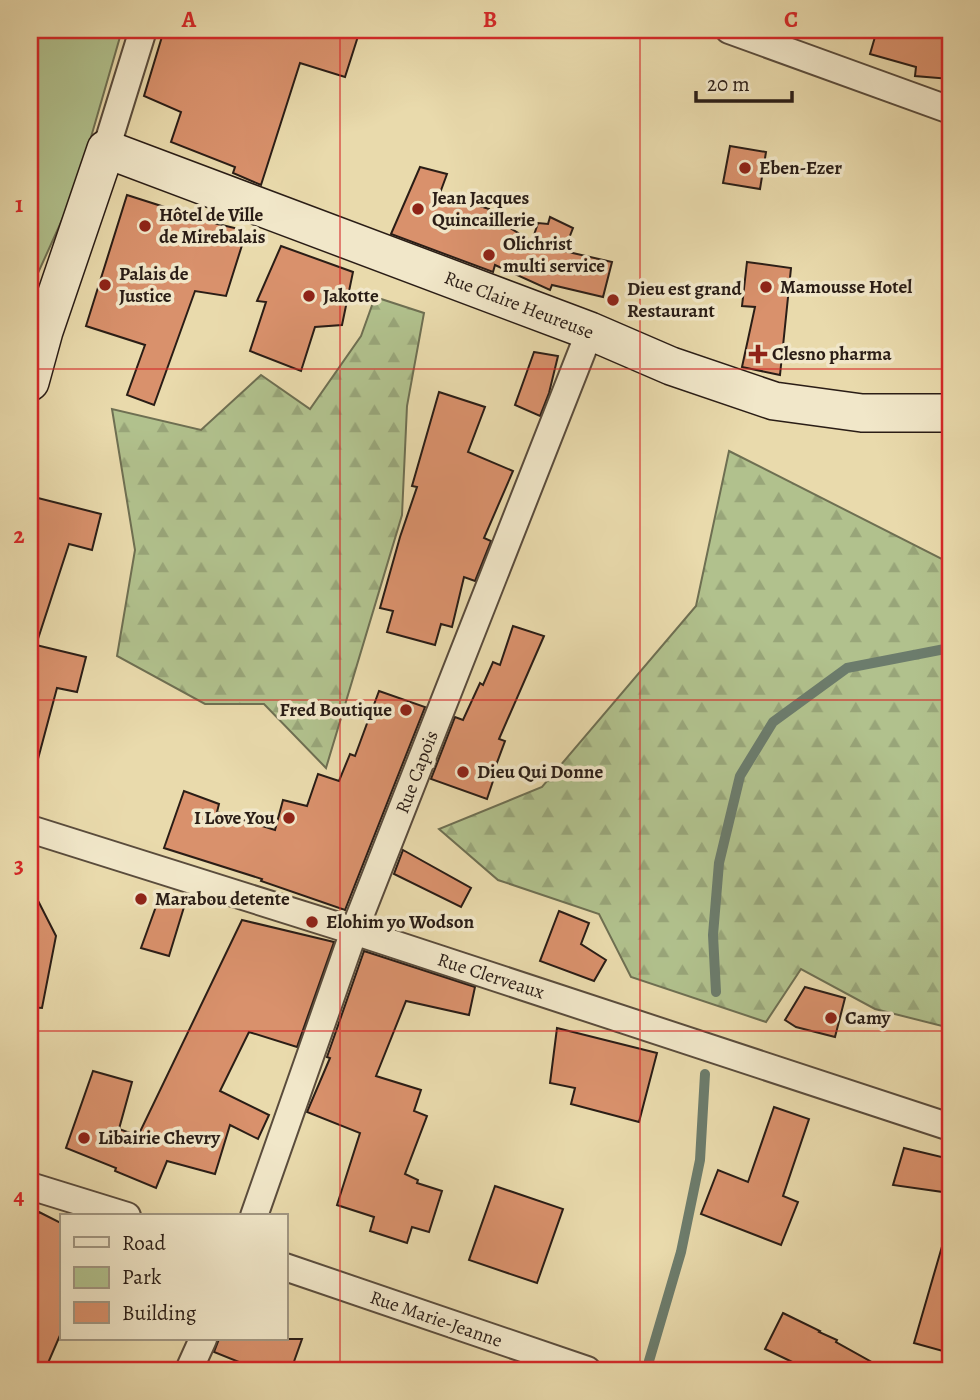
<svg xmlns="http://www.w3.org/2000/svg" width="980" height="1400" viewBox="0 0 980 1400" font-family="Alegreya,serif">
<defs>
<pattern id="forest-firs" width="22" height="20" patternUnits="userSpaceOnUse" patternTransform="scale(1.75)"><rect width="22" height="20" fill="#b1c18d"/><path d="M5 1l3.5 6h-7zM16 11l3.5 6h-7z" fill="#98a579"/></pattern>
</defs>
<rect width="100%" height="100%" fill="#e9daac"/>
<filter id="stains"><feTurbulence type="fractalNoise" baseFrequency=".00286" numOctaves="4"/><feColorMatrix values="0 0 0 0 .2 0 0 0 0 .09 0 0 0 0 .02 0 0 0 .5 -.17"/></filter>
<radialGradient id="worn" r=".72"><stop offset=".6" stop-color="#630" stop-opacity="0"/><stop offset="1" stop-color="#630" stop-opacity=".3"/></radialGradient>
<g fill="url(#forest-firs)" stroke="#6e6f52" stroke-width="2">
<path d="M375,297l49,16 -17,93 -5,109 -76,253 -62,-64h-59l-88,-48 18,-106 -23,-141 89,21 60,-55 49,34 51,-73z"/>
<path d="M729,451l221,112v465l-75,-19 -74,-40 -35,53 -135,-45 -32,-63 -101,-34 -59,-51 103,-42 154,-181z"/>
</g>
<path fill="#b1c18d" stroke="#6e6f52" stroke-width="2" d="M30,30h92l-46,159 -38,84 -8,9z"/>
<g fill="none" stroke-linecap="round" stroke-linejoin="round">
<g stroke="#6c7c6c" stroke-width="10">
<path d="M716,992l-3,-57 6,-72 21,-87 33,-54 74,-54 103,-20"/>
<path d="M649,1361l32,-109 19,-92 5,-86"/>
</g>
</g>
<g fill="#d9916c" stroke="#2a1d16" stroke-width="2">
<path d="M164,30h196l-15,47 -45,-14 -39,122 -28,-12 2,-6 -64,-25 10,-30 -37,-16z"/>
<path d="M877,30h38l35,3v46l-35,-3 1,-9 -46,-13z"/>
<path d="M730,146l36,6 -6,37 -37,-6z"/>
<path d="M420,167l27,7 -7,19 49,16 -1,6 44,26 6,-18 10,1 2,-7 23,11 -9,23 48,11 -9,35 -51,-12 -2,5 -55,-25 -2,7 -102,-38z"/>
<path d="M127,195l50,16 -1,3 67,16v12l-17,54 -31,-5 -41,114 -27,-10 18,-50 -59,-19z"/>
<path d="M281,246l72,26 -11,53 -27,2 -14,44 -51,-20 16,-49 -9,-1z"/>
<path d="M747,262l44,6 -11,107 -38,-8 13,-60 -13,-1z"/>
<path d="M534,352l24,4 -9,37 -9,23 -25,-11z"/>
<path d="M439,392l46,15 -17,45 45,19 -29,67 7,3 -16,40 -11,-4 -12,50 -11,-3 -6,21 -48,-13 6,-21 -13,-3 20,-71 17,-50 -5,-1z"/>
<path d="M30,496l71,18 -9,36 -23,-6 -33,101 50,12 -9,35 -20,-4 -19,71 -8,-1z"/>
<path d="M513,626l31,10 -45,103 6,2 -10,27 2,1 -10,30 -56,-20 24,-62 8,3 17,-37 3,2 10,-23 7,3z"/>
<path d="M379,691l46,16 -80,203 -84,-29 1,-2 -98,-31 20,-57 35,13 -2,8 58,18 8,-30 24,6 11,-32 21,7 11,-27 5,2z"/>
<path d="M403,850l68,38 -10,19 -67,-33z"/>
<path d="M30,885l26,51 -14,72 -12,-1z"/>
<path d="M158,901l26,6 -15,49 -28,-8z"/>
<path d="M559,911l30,12 -8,21 25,16 -12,21 -54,-20z"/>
<path d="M242,920l92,22 -37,105 -48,-15 -29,59 49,24 -11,24 -28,-14 -15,49 -48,-13 -11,27 -41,-17 1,-3 -50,-20 27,-77 39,11 -13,47 19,7z"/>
<path d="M364,951l111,36 -6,28 -63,-14 -30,75 45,14 -7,21 13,5 -22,58 13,6 -1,3 25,8 -13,41 -17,-5 -5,16 -37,-12 4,-14 -37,-12 23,-72 -53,-21 23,-54 -3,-1z"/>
<path d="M805,987l40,11 -10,39 -39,-10 -11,-7z"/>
<path d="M557,1028l100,25 -18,69 -68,-18 4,-16 -25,-5z"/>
<path d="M774,1107l35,12 -26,77 15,6 -17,43 -80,-31 17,-44 30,12z"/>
<path d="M904,1148l46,11v34l-57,-8z"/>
<path d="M495,1186l68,23 -26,74 -68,-23z"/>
<path d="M39,1212l22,11v110l-16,37h-15v-137z"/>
<path d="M943,1243l7,1v109l-36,-10z"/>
<path d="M783,1313l37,18 -1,1 18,8 -1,2 50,28h-77l-44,-21z"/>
<path d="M219,1339h83l-11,31h-32l-45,-18z"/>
</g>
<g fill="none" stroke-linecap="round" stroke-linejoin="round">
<defs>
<g id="street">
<path d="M729,30l221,80"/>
<path d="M106,149l37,-119"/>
<path d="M30,829l324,102 596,196"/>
<path d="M30,1186l97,30"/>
<path d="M254,1216l100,-285 236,-600"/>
<path d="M285,1267l302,103"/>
<path d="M189,1370l14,-31"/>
</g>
<path id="secondary" d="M30,382l14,-51 62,-182 484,182 81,35 103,35 88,12h88"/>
</defs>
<use href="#street" stroke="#5a4c3c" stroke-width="30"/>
<use href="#secondary" stroke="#2a1d16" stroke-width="40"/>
<use href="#street" stroke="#f1e7c9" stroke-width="26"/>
<use href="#secondary" stroke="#f1e7c9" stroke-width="37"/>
</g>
<path fill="none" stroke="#d62828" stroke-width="2" stroke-opacity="0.55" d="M340,30v1340M640,30v1340M30,369h920M30,700h920M30,1031h920"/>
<g fill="#8f2418" stroke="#f1e7c9" stroke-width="2.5">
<circle cx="745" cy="168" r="7"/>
<circle cx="418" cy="209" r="7"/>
<circle cx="145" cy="226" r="7"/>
<circle cx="489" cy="255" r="7"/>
<circle cx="105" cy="285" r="7"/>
<circle cx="766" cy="287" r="7"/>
<circle cx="309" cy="296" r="7"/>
<circle cx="613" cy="300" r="7"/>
<path d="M754.5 343.5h7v7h7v7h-7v7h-7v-7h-7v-7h7z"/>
<circle cx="406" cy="710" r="7"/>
<circle cx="463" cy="772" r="7"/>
<circle cx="289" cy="818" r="7"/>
<circle cx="141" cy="899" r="7"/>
<circle cx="312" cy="922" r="7"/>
<circle cx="831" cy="1018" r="7"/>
<circle cx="84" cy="1138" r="7"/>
</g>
<g text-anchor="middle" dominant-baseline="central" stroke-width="7" stroke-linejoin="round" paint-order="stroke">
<g font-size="19" font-weight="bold" fill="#2a1d16" stroke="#f1e7c9" text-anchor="start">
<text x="759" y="168">Eben-Ezer</text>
<text x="432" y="198">Jean Jacques<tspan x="432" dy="22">Quincaillerie</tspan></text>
<text x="159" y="215">Hôtel de Ville<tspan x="159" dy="22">de Mirebalais</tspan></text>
<text x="503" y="244">Olichrist<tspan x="503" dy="22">multi service</tspan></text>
<text x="119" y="274">Palais de<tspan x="119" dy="22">Justice</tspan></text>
<text x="780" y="287">Mamousse Hotel</text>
<text x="627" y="289">Dieu est grand<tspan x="627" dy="22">Restaurant</tspan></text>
<text x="323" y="296">Jakotte</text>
<text x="772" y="354">Clesno pharma</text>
<text x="392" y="710" text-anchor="end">Fred Boutique</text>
<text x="477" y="772">Dieu Qui Donne</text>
<text x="275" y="818" text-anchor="end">I Love You</text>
<text x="155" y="899">Marabou detente</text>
<text x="326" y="922">Elohim yo Wodson</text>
<text x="845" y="1018">Camy</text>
<text x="98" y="1138">Libairie Chevry</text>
</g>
<g font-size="19" fill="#2a1d16" stroke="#f1e7c9">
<text transform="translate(519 305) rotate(21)">Rue Claire Heureuse</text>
<text transform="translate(417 772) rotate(-69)">Rue Capois</text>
<text transform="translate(491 976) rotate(18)">Rue Clerveaux</text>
<text transform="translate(436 1319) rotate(19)">Rue Marie-Jeanne</text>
</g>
</g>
<rect width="980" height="1400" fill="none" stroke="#e9daac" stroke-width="77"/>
<rect x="60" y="1214" width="228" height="126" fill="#f1e7c9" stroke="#a19681" stroke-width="2"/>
<rect x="74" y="1237" width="35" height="10" fill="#f1e7c9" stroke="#a19681" stroke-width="2"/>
<text x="122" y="1250" font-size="21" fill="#2a1d16">Road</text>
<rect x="74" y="1267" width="35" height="21" fill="#b1c18d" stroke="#a19681" stroke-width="2"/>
<text x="122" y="1284" font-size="21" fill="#2a1d16">Park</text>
<rect x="74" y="1302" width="35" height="21" fill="#d9916c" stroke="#a19681" stroke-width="2"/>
<text x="122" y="1320" font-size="21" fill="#2a1d16">Building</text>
<path d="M696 91v10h96v-10" fill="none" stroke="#2a1d16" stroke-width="3.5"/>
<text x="707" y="91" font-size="21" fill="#2a1d16" stroke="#f1e7c9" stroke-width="5" paint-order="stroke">20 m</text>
<rect x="38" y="38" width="904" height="1324" fill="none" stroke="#d62828" stroke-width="2.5"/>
<g font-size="23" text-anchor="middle" font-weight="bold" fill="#d62828">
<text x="189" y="27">A</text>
<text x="490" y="27">B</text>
<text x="791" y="27">C</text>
<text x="19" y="212">1</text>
<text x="19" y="543">2</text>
<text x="19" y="873">3</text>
<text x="19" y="1204">4</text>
</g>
<rect width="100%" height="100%" filter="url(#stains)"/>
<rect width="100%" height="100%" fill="url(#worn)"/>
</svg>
